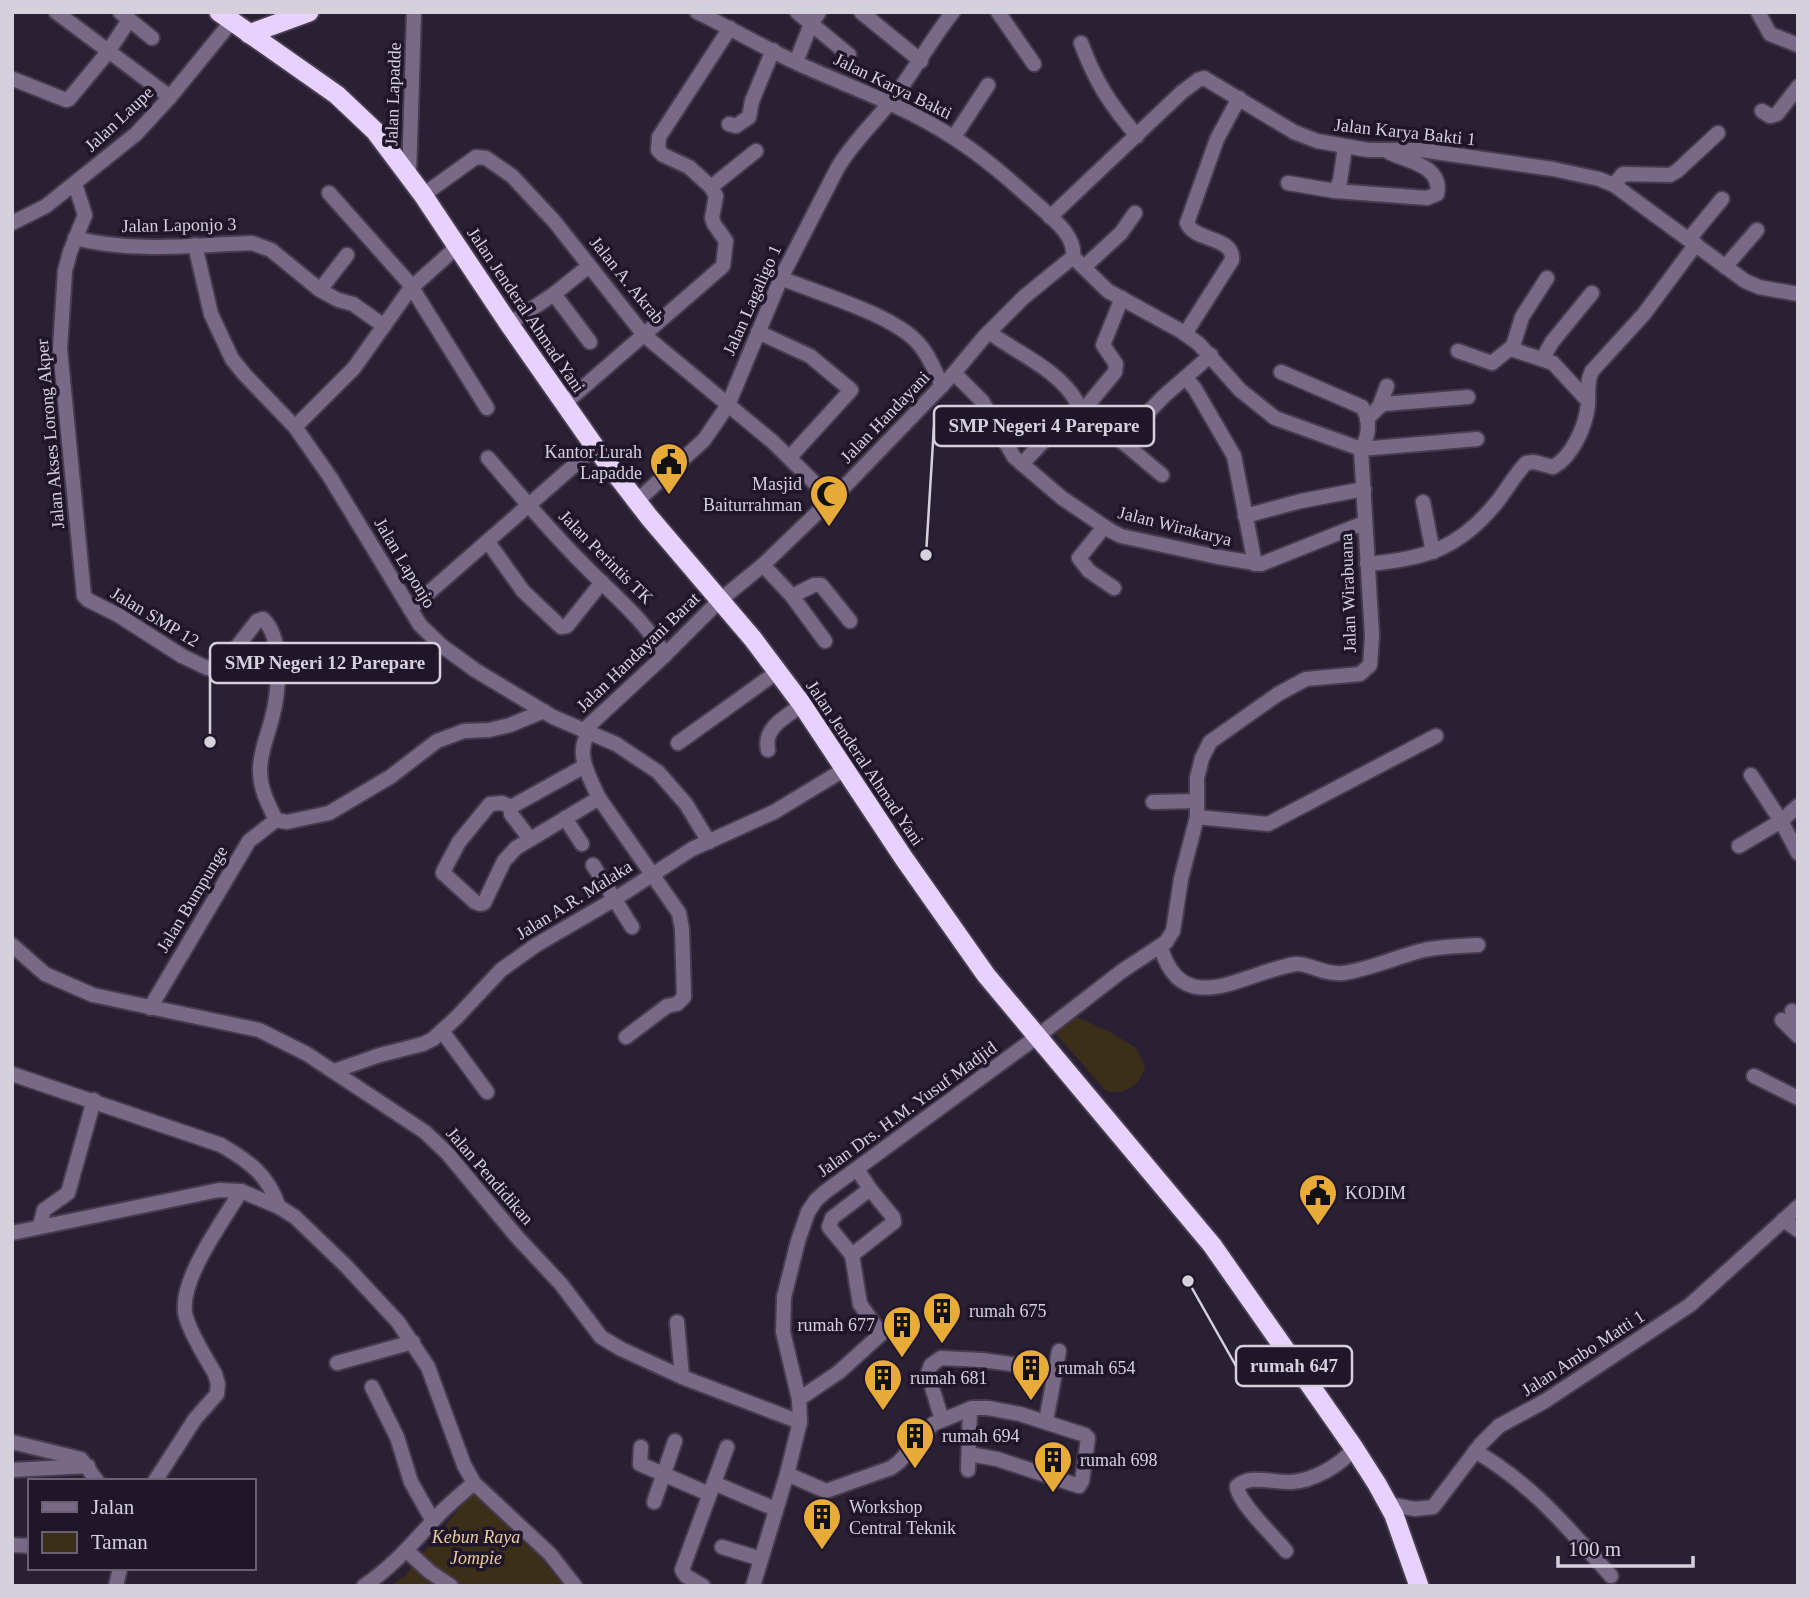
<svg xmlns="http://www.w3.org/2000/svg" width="1810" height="1598" viewBox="0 0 1810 1598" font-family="Georgia,serif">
<rect width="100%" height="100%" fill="#2a2033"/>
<g fill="#3c2f1a">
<path d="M1075,1016l37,17 24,15 9,18c-5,19 -19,30 -39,25l-53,-61z"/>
<path d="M472,1492l51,45 41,49h-174l15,-10z"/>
</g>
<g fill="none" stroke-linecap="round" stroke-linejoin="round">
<defs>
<g id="minor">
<path d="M56,12l114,85"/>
<path d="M120,12l32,26"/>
<path d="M697,12c33,16 66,35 100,51 52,24 106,42 154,73 32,20 60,45 88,70 14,13 37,30 34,51"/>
<path d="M797,12l52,43"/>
<path d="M861,12l60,49"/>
<path d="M998,12l36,52"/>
<path d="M1758,12l12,22 28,11"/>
<path d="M1081,43c15,40 29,61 56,93"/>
<path d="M796,62l15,-38 8,-12"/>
<path d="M13,79l53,21 3,-1 39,-47 21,-32"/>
<path d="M1762,111l8,5 7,-2 21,-27"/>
<path d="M729,124l7,2 13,-9 3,-16 21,-51"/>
<path d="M954,137l34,-52"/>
<path d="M409,176l5,-164"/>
<path d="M1288,183l47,8 5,-10 5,-34"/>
<path d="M75,184l10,31 -15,37 -5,19 -5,78 24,247 4,4 30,15 64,41 25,12 9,-1 9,-5 32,-41 6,-2c21,19 16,73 9,99 -4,17 -12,33 -12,52 0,19 8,34 16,50"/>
<path d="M1614,185l131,96 14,6 39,7"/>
<path d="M711,187l45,-36"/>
<path d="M1335,191l92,7 10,-4c6,-27 -28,-33 -47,-41"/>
<path d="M329,193l80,90 78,125"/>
<path d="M423,195l53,-38 10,1 26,18 42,45 90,114 129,107 58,57"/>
<path d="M1050,217l132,-125 16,-12 6,-2 90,54 23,9 51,9h53l132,19 46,10 15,6 9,-11 47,1 7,-4 41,-38"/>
<path d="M12,223l34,-17 90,-72 34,-37 62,-76"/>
<path d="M75,238c57,15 119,7 177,5l19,7 49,40 18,10 15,4 31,22"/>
<path d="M1689,239l33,-40"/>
<path d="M195,245l16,69 21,45 13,16 50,52 35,50 90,148 22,21 33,24 78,47 63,27 42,28 28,32 23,38"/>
<path d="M1084,267l37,-34 14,-20"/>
<path d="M1725,267l32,-37"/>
<path d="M781,278c38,16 111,36 137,65 11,12 17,28 24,43"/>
<path d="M1547,278l-25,39 -9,29 1,4 39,13 35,38"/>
<path d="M320,290l27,-35"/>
<path d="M554,294l36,48"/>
<path d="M509,324l45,-30 35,-28"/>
<path d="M758,332l52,24 41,34 -61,67"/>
<path d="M989,332c29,22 69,37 88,70l-1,10 -22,18 -32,34"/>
<path d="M1185,334l47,-74c2,-24 -37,-18 -45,-37l30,-84 22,-41"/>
<path d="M1458,351l34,12 21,-17"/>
<path d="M1543,358l9,-16 40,-49"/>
<path d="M1281,372l81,35c9,13 7,30 -1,42l116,-10"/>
<path d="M954,373l28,28 32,56 48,41 49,33 10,5 97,21 43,7 103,-41"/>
<path d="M1186,378l9,11 39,67 21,108"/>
<path d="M564,404l159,-138 3,-25 -12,-17 -2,-6 4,-22 -5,-9 -22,-20 -26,-12 -5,-5 1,-13 71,-109"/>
<path d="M1379,407l8,-21"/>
<path d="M1078,408l34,27 10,4 42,-43 47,-41"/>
<path d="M1082,412l33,-40 1,-8 -13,-19 19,-47"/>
<path d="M1367,419l12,-12 5,-3 84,-7"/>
<path d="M295,427l59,-59 56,-79 48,-43"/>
<path d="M1119,439l43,36"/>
<path d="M488,458c31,36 61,72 94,105 30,31 61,55 83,92"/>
<path d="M637,501l67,-61 24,-35 53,-127 56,-109c14,-25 36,-45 54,-68 22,-28 39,-60 62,-89"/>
<path d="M1423,502l10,50"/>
<path d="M1245,516l56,-15 63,-12"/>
<path d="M1104,527l-25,31 10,13 25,17"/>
<path d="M488,542l35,49 38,36 6,-1 35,-44"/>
<path d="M1367,564c58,-5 92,-15 130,-62 10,-13 18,-27 29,-39l8,-1 19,5c19,-10 33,-41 35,-63 1,-12 -2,-21 4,-33l52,-57 52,-70"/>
<path d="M763,565l29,31 33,45"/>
<path d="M792,596l22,-11h7l29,36"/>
<path d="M410,609l185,-162"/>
<path d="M583,731l82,-76 54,-54 44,-36 85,-82 106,-110 30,-36 40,-40 49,-40"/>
<path d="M589,733c-15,20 1,45 10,65"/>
<path d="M678,743l99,-71"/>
<path d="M768,750c-5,-23 18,-33 34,-45"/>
<path d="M1751,775l30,46 17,32"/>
<path d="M1153,802l43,-1"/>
<path d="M511,807l-9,-4 -12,1 -31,38 -15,28 -1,3 32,29 5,2 4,-1 20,-42 12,-13 83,-50 80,115 3,16 2,68 -7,7 -10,2 -41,31"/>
<path d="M1197,817l71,7 168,-88"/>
<path d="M565,818l17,26"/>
<path d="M530,839l-19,-25v-7l74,-41"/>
<path d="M1739,846l42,-25 17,-15"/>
<path d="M593,865l39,62"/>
<path d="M12,945l33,29 48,21 166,35 48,24 118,78 23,22 69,83 44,47 40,53 20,12 61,28 118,45"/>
<path d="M1161,948c22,74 85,23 135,16 13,-1 27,11 47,9 27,-4 51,-15 77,-22 19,-5 39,-5 58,-6"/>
<path d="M150,1008l99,-167 27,-21 11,2 42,-9 61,-36 47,-36 27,-10 25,-1 21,-5 34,-14"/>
<path d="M1792,1011l6,8"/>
<path d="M1782,1020l16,16"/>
<path d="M442,1031l45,61"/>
<path d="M334,1071l46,-16 43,-11 10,-5 24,-22 44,-47 35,-25 79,-46 77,-50 82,-37 71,-43"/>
<path d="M12,1074l209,71c29,17 46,29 58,62"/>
<path d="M1754,1076l44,22"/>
<path d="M1783,1220l15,10"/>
<path d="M40,1226l4,-16 24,-17 26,-93"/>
<path d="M12,1233l207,-43 22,1 38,16 16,10 51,49 52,56 30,45 36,98 10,18 76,71 25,32"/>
<path d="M852,1255l42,-33 -1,-5 -23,-28"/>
<path d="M677,1322l5,55"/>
<path d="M337,1363l76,-21"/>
<path d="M372,1387l25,50 14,45 22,39"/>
<path d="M799,1399l40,-27 42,-38 -21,-30 -8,-49 -23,-28 3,-9 38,-29 -13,-20"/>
<path d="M942,1420l-14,-46 3,-9 10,-7 41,2 72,10"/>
<path d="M1046,1421l13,-70"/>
<path d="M12,1442l69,17 16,22"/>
<path d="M641,1447l-1,17 69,30"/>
<path d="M1475,1451c57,33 92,76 136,125"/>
<path d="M12,1470l76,-4"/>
<path d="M968,1470l2,-61"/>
<path d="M787,1474l39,17 65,-23 8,-6 34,-38 39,-16h16l32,6 65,21 3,3 -6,43 -3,5 -82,-27 -28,-5"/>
<path d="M155,1481l40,-62 22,-25 1,-10 -3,-10c-10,-18 -23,-37 -29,-57 -10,-34 38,-97 55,-126"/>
<path d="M714,1483l61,26"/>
<path d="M654,1502l21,-61"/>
<path d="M1388,1504l27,5 18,-2 48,-63 18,-18 46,-25 145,-96 108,-98"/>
<path d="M12,1545l18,1"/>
<path d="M722,1547l39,12"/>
<path d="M407,1551l23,21 21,14"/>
<path d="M1286,1551c-11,-14 -49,-49 -49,-65 14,-12 37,-3 54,-4 22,-1 50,-17 63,-34"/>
<path d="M116,1586l4,-18"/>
<path d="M364,1586c29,-20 46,-40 69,-65 12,-14 27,-26 41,-38"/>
<path d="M703,1586l-17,-10 -4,-6 45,-123"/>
<path d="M753,1586l34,-112 13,-52 -1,-23 -16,-67 1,-35 14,-56 10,-29 8,-12 9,-8 213,-156 84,-65 44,-29 7,-11 8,-52 16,-62v-39l5,-20 8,-16 68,-48 28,-15 54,-5 10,-9 2,-29 -11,-187 -86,-31 -35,-28 -41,-46 -18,-13 -73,-40 -35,-34"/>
</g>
<g id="highway">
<path d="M219,12l118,83 38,36 48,64 86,129 86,123 54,70 104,122 48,64 102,154 83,118 226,270 142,203 23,36 17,31 25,71"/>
<path d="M249,34l60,-22"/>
</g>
</defs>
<use href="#minor" stroke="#463c4e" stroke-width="18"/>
<use href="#highway" stroke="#463c4e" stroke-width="23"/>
<use href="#minor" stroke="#786a87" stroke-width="14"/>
<use href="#highway" stroke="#e7d2fd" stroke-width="19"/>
</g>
<defs>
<symbol id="civic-pin" viewBox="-11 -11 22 30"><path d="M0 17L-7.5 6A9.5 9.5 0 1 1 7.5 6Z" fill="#e8ab37" stroke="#201629"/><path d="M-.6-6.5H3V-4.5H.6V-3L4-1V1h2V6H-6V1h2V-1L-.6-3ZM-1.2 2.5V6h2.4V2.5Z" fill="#111"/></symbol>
<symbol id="mosque-pin" viewBox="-11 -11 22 30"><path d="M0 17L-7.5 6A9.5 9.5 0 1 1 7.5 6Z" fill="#e8ab37" stroke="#201629"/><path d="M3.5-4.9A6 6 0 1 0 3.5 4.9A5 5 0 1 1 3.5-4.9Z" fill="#111"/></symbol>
<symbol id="building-pin" viewBox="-11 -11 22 30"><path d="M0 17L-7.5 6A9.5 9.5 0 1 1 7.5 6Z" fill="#e8ab37" stroke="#201629"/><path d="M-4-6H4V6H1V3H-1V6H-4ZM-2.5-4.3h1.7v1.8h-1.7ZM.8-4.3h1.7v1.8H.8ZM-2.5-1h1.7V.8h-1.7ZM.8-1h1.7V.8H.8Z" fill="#111"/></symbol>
</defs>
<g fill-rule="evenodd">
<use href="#civic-pin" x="647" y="440" width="44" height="60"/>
<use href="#mosque-pin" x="807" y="472" width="44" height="60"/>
<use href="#civic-pin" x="1296" y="1171" width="44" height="60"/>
<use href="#building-pin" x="920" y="1289" width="44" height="60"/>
<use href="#building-pin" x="880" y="1303" width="44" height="60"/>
<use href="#building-pin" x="1009" y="1346" width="44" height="60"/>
<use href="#building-pin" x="861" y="1356" width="44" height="60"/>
<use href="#building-pin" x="893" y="1414" width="44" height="60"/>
<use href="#building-pin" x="1031" y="1438" width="44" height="60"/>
<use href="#building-pin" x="800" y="1495" width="44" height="60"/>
</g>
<g text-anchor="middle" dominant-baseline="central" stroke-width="7" stroke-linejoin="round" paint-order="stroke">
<g font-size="18" fill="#d6d0dd" stroke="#201629">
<text transform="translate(893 86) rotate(26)">Jalan Karya Bakti</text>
<text transform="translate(393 94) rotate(-88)">Jalan Lapadde</text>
<text transform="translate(119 119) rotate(-43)">Jalan Laupe</text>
<text transform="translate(1405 132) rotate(6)">Jalan Karya Bakti 1</text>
<text transform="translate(179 225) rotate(-1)">Jalan Laponjo 3</text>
<text transform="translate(627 280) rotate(51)">Jalan A. Akrab</text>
<text transform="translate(752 300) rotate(-66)">Jalan Lagaligo 1</text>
<text transform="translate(526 310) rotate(56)">Jalan Jenderal Ahmad Yani</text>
<text transform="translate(885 417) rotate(-46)">Jalan Handayani</text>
<text transform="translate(50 434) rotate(-95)">Jalan Akses Lorong Akper</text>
<text transform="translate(1175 526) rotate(14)">Jalan Wirakarya</text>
<text transform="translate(606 557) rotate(45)">Jalan Perintis TK</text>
<text transform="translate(405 563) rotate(59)">Jalan Laponjo</text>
<text transform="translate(1348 593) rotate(-92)">Jalan Wirabuana</text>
<text transform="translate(155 617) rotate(31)">Jalan SMP 12</text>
<text transform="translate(638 652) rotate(-44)">Jalan Handayani Barat</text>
<text transform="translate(865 763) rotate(56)">Jalan Jenderal Ahmad Yani</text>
<text transform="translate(192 899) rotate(-59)">Jalan Bumpunge</text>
<text transform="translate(574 900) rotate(-32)">Jalan A.R. Malaka</text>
<text transform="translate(907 1109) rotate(-36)">Jalan Drs. H.M. Yusuf Madjid</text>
<text transform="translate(490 1176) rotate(49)">Jalan Pendidikan</text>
<text transform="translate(1583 1353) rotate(-33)">Jalan Ambo Matti 1</text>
</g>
<g font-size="18" fill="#d6d0dd" stroke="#201629" text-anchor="start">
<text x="642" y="452" text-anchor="end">Kantor Lurah<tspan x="642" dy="21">Lapadde</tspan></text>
<text x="802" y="484" text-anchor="end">Masjid<tspan x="802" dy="21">Baiturrahman</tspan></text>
<text x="1345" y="1193">KODIM</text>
<text x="969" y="1311">rumah 675</text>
<text x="875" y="1325" text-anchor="end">rumah 677</text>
<text x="1058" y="1368">rumah 654</text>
<text x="910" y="1378">rumah 681</text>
<text x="942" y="1436">rumah 694</text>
<text x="1080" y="1460">rumah 698</text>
<text x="849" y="1507">Workshop<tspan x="849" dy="21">Central Teknik</tspan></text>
</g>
<g font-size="18" font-style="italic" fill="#ebcb98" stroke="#201629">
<text x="476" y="1537">Kebun Raya<tspan x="476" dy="21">Jompie</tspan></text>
</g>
</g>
<path fill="none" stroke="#d6d0dd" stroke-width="2.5" d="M926 555L934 426M210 742L210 663M1188 1281L1236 1366"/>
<g fill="#d6d0dd" stroke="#201629" stroke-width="2.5">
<circle cx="926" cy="555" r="7"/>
<circle cx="210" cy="742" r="7"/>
<circle cx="1188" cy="1281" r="7"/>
</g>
<g fill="#201629" stroke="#d6d0dd" stroke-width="2.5">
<rect x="934" y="406" width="220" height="40" rx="7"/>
<rect x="210" y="643" width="230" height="40" rx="7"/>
<rect x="1236" y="1346" width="116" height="40" rx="7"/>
</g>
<g font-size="19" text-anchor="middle" font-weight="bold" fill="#d6d0dd">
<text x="1044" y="432">SMP Negeri 4 Parepare</text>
<text x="325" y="669">SMP Negeri 12 Parepare</text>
<text x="1294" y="1372">rumah 647</text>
</g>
<rect width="1810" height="1598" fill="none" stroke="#d6d0dd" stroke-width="28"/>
<rect x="28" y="1479" width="228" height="91" fill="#201629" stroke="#696071" stroke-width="2"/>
<rect x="42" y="1502" width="35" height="10" fill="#786a87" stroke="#696071" stroke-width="2"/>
<text x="91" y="1514" font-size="21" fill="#d6d0dd">Jalan</text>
<rect x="42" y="1532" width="35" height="21" fill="#3c2f1a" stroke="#696071" stroke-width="2"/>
<text x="91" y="1549" font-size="21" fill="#d6d0dd">Taman</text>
<path d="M1558 1556v10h135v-10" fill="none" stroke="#d6d0dd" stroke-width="3.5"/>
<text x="1568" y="1556" font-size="21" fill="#d6d0dd" stroke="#201629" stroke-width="5" paint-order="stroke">100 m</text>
</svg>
